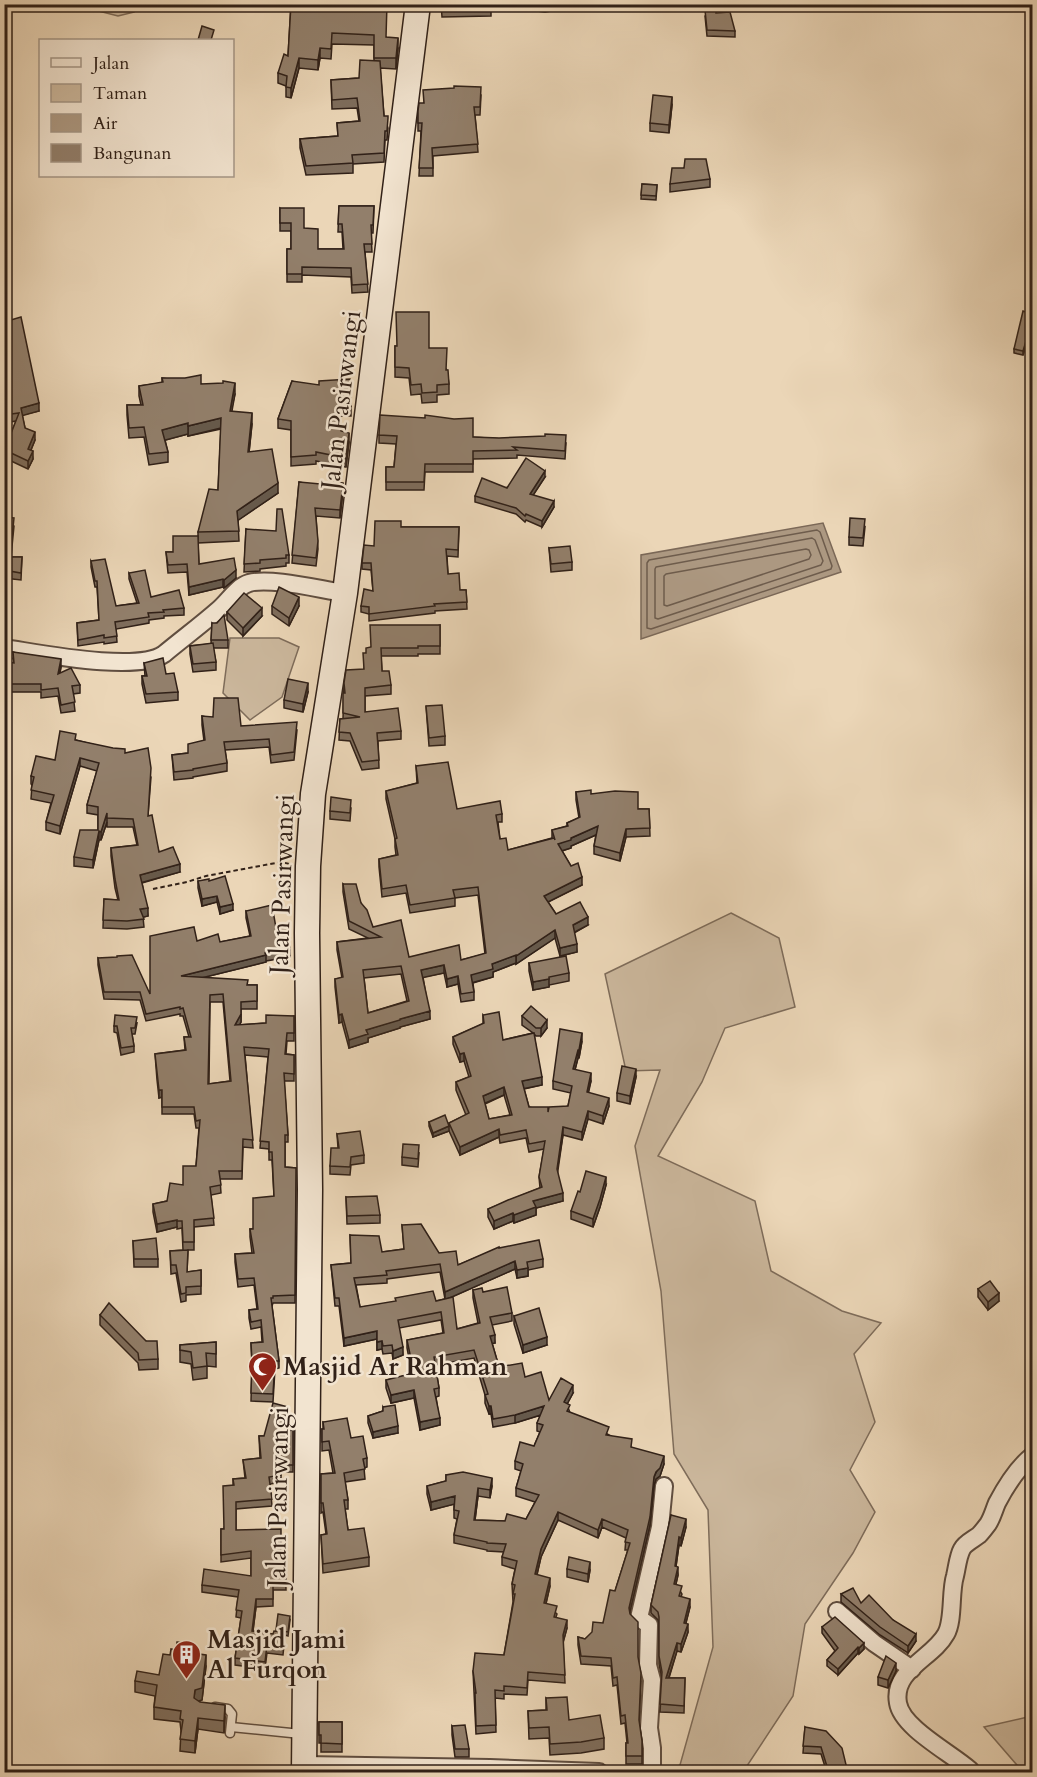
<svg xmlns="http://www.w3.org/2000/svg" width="1037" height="1777" viewBox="0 0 1037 1777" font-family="Cardo,serif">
<rect width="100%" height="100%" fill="#ebd6b7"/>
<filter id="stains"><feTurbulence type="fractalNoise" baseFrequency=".00333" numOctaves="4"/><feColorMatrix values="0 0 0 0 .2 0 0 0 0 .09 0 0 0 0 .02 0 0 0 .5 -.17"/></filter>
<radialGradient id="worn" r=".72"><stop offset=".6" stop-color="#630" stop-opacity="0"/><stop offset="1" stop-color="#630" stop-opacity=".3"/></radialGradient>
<g fill="#cbb79c" stroke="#7e6c5a" stroke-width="1.5">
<path d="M75,5h71l-12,7 -16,4z"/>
<path d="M230,638h49l20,9 -17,50 -32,23 -27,-27z"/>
<path d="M731,913l48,25 16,69 -70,21 -23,54 -44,74 97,45 16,70 71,40 39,12 -27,31 21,68 -25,48 25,42 -22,41 -48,71 -12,72 -50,76h-74l11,-7 33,-118 -5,-137 -34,-56 -13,-163 -26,-145 25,-76 -34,1 -21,-97z"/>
<path d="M1032,1716v56h-9l-39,-45z"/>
</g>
<path fill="#ac9881" stroke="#7b6857" stroke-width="1.5" d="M823,523l18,49 -200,67v-84z"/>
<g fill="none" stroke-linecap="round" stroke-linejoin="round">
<g stroke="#6e5c4c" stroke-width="1.5">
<path d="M817,530l3,2 12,34 -1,3 -180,60 -4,-1v-65l2,-3z"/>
<path d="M812,538l3,2 8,21 -2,4 -163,54 -3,-1v-49l1,-2z"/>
<path d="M806,549l3,1 2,5 -2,4 -142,47 -3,-1v-29l2,-2z"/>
</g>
<defs>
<g id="lane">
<path d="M215,1707l13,2 4,5 -2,19"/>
<path d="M231,1727l70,7"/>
</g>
<g id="street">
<path d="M4,648c35,5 133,25 160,6 18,-15 37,-29 54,-44 10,-8 18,-23 31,-27 22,-6 73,7 96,10"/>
<path d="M837,1611l37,32 38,26"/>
<path d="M304,1765l186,3 109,4"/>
<path d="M652,1772v-24l-3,-20 3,-48 -4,-15 1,-40 -10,-7 21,-91 4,-41"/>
<path d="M970,1772v-2c-19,-17 -68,-42 -72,-67 -6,-33 35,-45 48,-69 8,-14 4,-42 9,-58 2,-8 3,-20 7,-27 3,-6 12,-10 17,-14 3,-3 6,-7 9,-11 4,-6 6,-14 9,-21 9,-17 20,-35 35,-47"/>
</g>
<path id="secondary" d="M304,1772l6,-583 -3,-256 1,-67 5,-72 32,-201 73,-589"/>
</defs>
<use href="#lane" stroke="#604e40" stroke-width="11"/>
<use href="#street" stroke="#604e40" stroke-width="20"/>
<use href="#secondary" stroke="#312118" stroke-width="27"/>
<path stroke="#312118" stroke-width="2" stroke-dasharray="4.5 3" stroke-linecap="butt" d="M153,889l34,-7 19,-6 75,-14 9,2"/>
<use href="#lane" stroke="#f2e4d0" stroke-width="8"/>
<use href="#street" stroke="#f2e4d0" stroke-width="16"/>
<use href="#secondary" stroke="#f2e4d0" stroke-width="24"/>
</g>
<g fill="#7e6d5c" stroke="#312118" stroke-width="1.5" fill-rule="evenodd">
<path d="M291,4l95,33 12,11 -2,21 -16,-1 4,48 4,12 -1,12h-2l-1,22 -31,2v9l-47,2 -6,-27v-9l38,-3 -1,-13 22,-2 -2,-13 -25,1 -1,-29 28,-2 15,-18v-15l-42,-1 -1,15 -11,-1 -2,12 -19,-2 -8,30 -5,-1v-11l-8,-3v-10l10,-17z"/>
<path d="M441,4h129v4l-25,4 -17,-2v-2l-37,1v7l-49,1z"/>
<rect x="656" y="4" width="49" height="4"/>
<path d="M716,13l19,18v6l-28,-1 -2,-20z"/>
<path d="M481,95l-1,20h-5l3,37 -45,4v20h-14l2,-45h-3v-20l6,-8z"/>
<path d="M672,105l-3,28 -19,-2v-8z"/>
<path d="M684,168l26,11v8l-40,5v-8z"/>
<path d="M642,184l15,1 -1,15 -15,-1z"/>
<path d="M339,206h35l-1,27h-2l1,19h-7l3,40 -16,1 -1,-16 -49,-2v7h-15v-33h4v-18h-11v-23l24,20 14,21h25l-1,-17h-4z"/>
<path d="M1032,314l-1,18h-1l-7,23 -9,-2v-4z"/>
<path d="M4,322l35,89 -17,4 3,13 10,12 -4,10 2,9 -5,10 -19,-9 -5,-1v-19l4,1 8,-20 -12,2z"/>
<path d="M395,346l34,2 18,22 2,14v10l-12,1v7l-15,1 -1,-9 -10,1 -2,-17 -14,-1z"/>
<path d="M162,378l39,6 34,10 -4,17 21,13 -3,28 29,41 -40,27 1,21 -41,2 1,21 37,14 -12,10 -1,-1 -34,8 -2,-23 -19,1 -2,-21h7l25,-13v-7l20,-42 3,-61 -33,7v-2l-23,6 3,12v10l-19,3 -5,-28 -15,1 -2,-23v-10h14l-2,-9v-10l23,-3z"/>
<path d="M292,381l59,25v10h-12l2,15 8,11 -3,25 -30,-6v3l-25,2v-36l-13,-2v-9z"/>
<path d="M379,435l94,2 93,6 -1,16 -48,-4v3l-44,1v13h-48l-1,18h-38v-23h8l2,-23 -17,-1z"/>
<path d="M545,477l-12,18 21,12 -12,20 -16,-7 -1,2 -9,-8 -41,-12v-6z"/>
<path d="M299,482l44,9 -3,27 -24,-2 2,33 -2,17 -24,-3z"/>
<path d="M4,517l10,9 -3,31h11l-1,23 -17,-2z"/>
<path d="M401,527h58l-1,30 -11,-1 1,18 12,16h6l1,19 -32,2v2l-66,8v-7l-8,-2v-6l12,-15 -2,-21 -9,-1v-6l12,-17z"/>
<path d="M865,527l-2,19 -14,-1v-8z"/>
<path d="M246,529l43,26v8h-3v3l-26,3v2l-16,1z"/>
<path d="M549,548l23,14v8l-21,2z"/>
<path d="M91,561l25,45 21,-3 -8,-24v-6l22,24 33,11v7l-20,1v2l-15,2v3l-33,6 1,13 -13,2v-2l-26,4 -1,-23 22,-3 -2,-33h-2l-4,-20z"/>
<path d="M272,606h27l-10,20 -17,-12z"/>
<path d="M227,612l35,4 -19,20 -16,-16z"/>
<path d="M212,623l16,17v8h-15l3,14v8l-23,2 -3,-18v-8l21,-2z"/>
<path d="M440,625v29h-22v2h-37l1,15 9,14v9l-26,2v16l36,19v8l-23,2 1,27 -17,2 -12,-29 -11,-1 1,-21h3l1,-36 20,-14 2,-16 5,-6z"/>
<path d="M13,652l48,15 -1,6 20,12v8l-7,1 2,17 -14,2 -3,-17 -17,2v-6h-37v-30l10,1z"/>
<path d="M144,663l22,11 12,18v8l-32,3 -4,-19v-8h3z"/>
<path d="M308,692l-5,20 -19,-4v-8z"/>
<path d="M426,706l19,30v9l-16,1z"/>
<path d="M202,716l39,10 56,4 -3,30 -23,3 -2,-16 -44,3 2,13v8l-34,6v1l-19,2 -2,-25 16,-2 16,-12 -2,-16z"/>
<path d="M76,740l49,13 26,24 -3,39 11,36 21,20 -38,11 6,33 -5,1 1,10 -17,2 -24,-1 1,-29 14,1 -3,-12 -4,-32v-8l26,-3 -4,-18h-26v-5l-6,18h-2l-6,28 -19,-2v-9l24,-27v-15l-11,-2v-8l10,-34 -17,-5 -20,68 -14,-4v-8l5,-19 -20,-4 1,-14 -1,-1v-8l24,-16z"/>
<path d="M416,766l41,43 45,5v8h-4l2,17 8,11 44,-12v-8l15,-4v-3l12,-5 -3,-18v-8l15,2 47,15h11l1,27 -24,1 -6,24 -26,-7v-8l2,-11 -25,11v2l-9,3 20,34 -34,17 8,12 32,11 -14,8 3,19 -17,4 -5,-18 -39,26v-1l-23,9v5l-20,6 1,9v8l-13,2 -3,-18 -11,3 -3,-14 -21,4 7,42 -30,8v1l-32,10v4l-19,6 -7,-26 -3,1 -4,-36v-8l7,-1 -5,-28v-8l31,-4 -19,-9 -6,-37v-8l18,19 12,24 36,30 52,3 24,-6 -7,-59 -23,3v8l-45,7 -4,-20 -24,4 -3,-30v-8l17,-4 -1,-8v-8l-9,-40v-8l31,-8zM401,974l6,27 -39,12 -4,-35z"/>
<path d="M351,808l-1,13 -20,-2v-8z"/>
<path d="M198,881h11l24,29 -13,4 -3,-12 -15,4 -4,-18z"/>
<path d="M246,911l30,17 14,22v7l-24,4v1l-61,15 43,8h9v24h-16v13l-2,3 27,-2 28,-7v25h-7l-1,13 8,1v26h-10l4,54v7h-3v25l11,1 -1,135h-22l-1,3 7,55v7l-4,1 -2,33 -22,-1 1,-35 -1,-23 11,-1 -1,-15 -10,2 -2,-11v-8l8,-1 -3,-24 -16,2 -3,-25v-8l17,-1 -2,-16v-8h3l21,-33 -2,-36h-3v-11l-9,-1 8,-91 -23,-2 8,93 -10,-1 -1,32h-22l1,14 -10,2 3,30 -20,2v23h-6l-1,22 14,-2v24l-15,1v6l-5,1 -5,-29 -5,1 -1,-23 13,-1 -1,-22 -5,1v-2l-20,5 -4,-20v-8l14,-3 16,-16 13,-19 3,-38h-3l-2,-14h-32v-17l-3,1 -2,-18 -2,-26 30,-4 -1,-13h5l-6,-21h-3v-2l-34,7 -6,-21 -36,-1 -6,-34v-7l52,36 47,-53 23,1 30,-6 -4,-18zM210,1002h13l7,79 -21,3z"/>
<path d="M529,963l40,10v8l-20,4v2l-16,3 -4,-19z"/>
<path d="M483,1015l20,25 30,-7 -11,-8v-9l25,12 -6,8h-5l-2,-2 8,51 -18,4 5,18 19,5 20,-6 3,-13 -18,-4v-8l29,-40 -3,17h-1l-3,12 16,11 -3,11 21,14 -6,18 -15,-5 -6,21 -19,-5 -6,37 6,29 -27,7v7l-22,8 -1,-2 -19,8 -6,-12v-8l52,-21 -1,-11 5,-28 -15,3 -3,-14 -26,5 -1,-6 -39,18 -11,-24 -16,6 -4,-11v-4l20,4v-3l17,-8 -10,-25v-8l13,-5 -5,-16 -4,1 -7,-18v-7l30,-13zM504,1095l6,20 -21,4 -4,-15z"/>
<path d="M137,1023l-2,11h-3l2,12v6l-13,3 -4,-22 -3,-1v-6z"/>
<path d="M636,1077l-6,27 -13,-3v-8z"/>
<path d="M337,1134l27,21v8l-13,2 -1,10 -20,-1v-8l8,-18z"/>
<path d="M419,1153l-1,14 -16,-2v-8z"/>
<path d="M606,1185l-6,22 -7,20 -22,-8v-8z"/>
<path d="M346,1197l34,18v8l-33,1z"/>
<path d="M402,1225l37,28 19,12 41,-17 44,11v8l-15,3v6l-11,2 -2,-9 -66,29 8,31 21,-6 -5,-25v-8l10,2 29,21v8l-20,4 3,18h-3l7,24 26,10 24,23 24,-7 -6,11 3,9 62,35 32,16 -4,12 -4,3 -2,6 -4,40 -21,88 12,68 -2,41 3,19v23h-16v-21h1l-2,-20 -4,1 -4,-39 -4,1 -2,-20 -30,-2 -3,-19v-8l7,2 18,-16 12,-32 13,-41h-3l1,-12 -24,-11 -4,11 -40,-18 -17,37 -4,18 13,11 -4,18 11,10 -1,3 11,11 -4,14 2,41 -37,-3 -1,15 -23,-1v5l-9,-1 1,34 -20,2 -3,-63 31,-16 9,-53 -1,-18 3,-15 -13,-4v-8l2,-5 -17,-1v-1l-33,-7v-8l3,-16 -3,-1v-14l-23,6 -4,-16v-8l19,-5v-6l46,11 -2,12 -12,-2 -3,24 30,1 21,-2 9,-17 -19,-6v-8l5,-17 -6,-2v-8l19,-15 6,-14 -3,-1v-8l4,-8 -26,8 -22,4 -2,-13h-2l-4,-11v-8l-11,-37 -39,7 4,23v8l-3,1 4,28 -20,5 -6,-32 -23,5 -5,-15v-8l26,-6 -5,-26v-8l36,-7 -2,-13 -42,8 4,27 -10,4 -1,-6 -9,1 -1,-5 -5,1v-11l-33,7 -5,-40h-4l-4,-41 20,-2 -1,-28 32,17 22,-3zM440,1272l5,27 -9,2 -76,6 -4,-22 31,-2v-4z"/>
<path d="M133,1241l25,18v8h-24z"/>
<path d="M978,1289l21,12 -11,9 -10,-13z"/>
<path d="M100,1315l46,26 12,18v10l-19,1 -1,-7 -38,-38z"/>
<path d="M514,1316l33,29 -24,8 -9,-29z"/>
<path d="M216,1342v25l-9,-1v12l-14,2 -2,-16 -11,-2v-17z"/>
<path d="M383,1407l15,26 -25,5 -5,-15v-7l15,-5z"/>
<path d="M288,1414l-5,18 10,-2v42h-12v10l-11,2 2,22 -36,3v21l45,28h4l1,32h-13v16l-17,1 -3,24 20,3 3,-3 14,-11 -2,16 -3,-1 -2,20 -16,-2 -2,16 -30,-4v-7l6,-40 -5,-1 2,-20 -36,-5v-7l49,-9v-18l-30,4v-33h3l9,-44v-6l12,-1 -2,-18 17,-2 -1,-22h5z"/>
<path d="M323,1422l28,16 16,20v9l-3,1 1,11 -20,3 3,18v9h-3l3,21 21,27v9l-46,7 -2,-38 5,-1 -3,-22 -2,1v-39l12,-1 -4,-23 -7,1v-22h1z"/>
<path d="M671,1515l15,12 -5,19 -2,-1 -3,21 2,9 -2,9 6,10 -1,3 9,10 -4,16 2,9 -7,20 -4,-1 -8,27h16l-1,35 -24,-1 2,-33 -3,-15v-40l-1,-4 -7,-7v-8z"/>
<path d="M567,1569l23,1 -2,12 -21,-5z"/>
<path d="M841,1594l20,9 32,17 23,21 -8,12 -28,-18 -39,-33z"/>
<path d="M822,1627l42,22 -5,5 -1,-1 -20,22 -11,-9v-6l8,-9 -13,-18z"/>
<path d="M193,1653l13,13 -4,34 -4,1 27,16 -1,16 -26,-4 -3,24 -15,-2 1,-20 -1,-9 -26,-3v-12l1,-11 -20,-4v-11l24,-6 11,-20z"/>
<path d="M896,1671l-8,17 -10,-3v-8z"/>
<path d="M546,1698l23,22 35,18v11l-23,4 -31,2 -1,-17 -20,1 -1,-28 18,-1z"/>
<path d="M319,1722h23v30h-21v-9h-2z"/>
<path d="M452,1726l17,23v8h-14l-3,-22z"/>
<path d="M805,1727l43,46h-21l-6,-19 -18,-1z"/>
</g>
<g fill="#66594b" stroke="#312118" stroke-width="1.5">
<path d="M398,38v10l-2,21v-11z"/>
<path d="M320,48v10l-2,12v-10z"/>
<path d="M299,58v10l-8,30v-10z"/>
<path d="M672,97v8l-3,28v-8z"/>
<path d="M1030,328v4l-7,23v-4z"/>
<path d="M235,383v11l-5,28v-11z"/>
<path d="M39,403v8l-18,5v-8z"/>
<path d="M252,413v11l-4,39v-11z"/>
<path d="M221,418v10l-33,8v-10z"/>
<path d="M188,423v11l-26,7v-11z"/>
<path d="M35,432v8l-7,17v-8z"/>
<path d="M349,433v9l-3,25v-9z"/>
<path d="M33,451v8l-5,10v-8z"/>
<path d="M545,471v6l-15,23v-6z"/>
<path d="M278,483v10l-41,28v-10z"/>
<path d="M343,483v8l-3,27v-8z"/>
<path d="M554,501v6l-12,20v-6z"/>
<path d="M236,570v8l-12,10v-8z"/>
<path d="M223,579v8l-34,8v-8z"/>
<path d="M299,597v9l-10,20v-8z"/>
<path d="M262,608v8l-19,20v-8z"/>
<path d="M61,659v8l-3,15v-8z"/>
<path d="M308,683v9l-5,20v-8z"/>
<path d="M80,758v8l-20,68v-8z"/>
<path d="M107,813v9l-6,18v-8z"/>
<path d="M598,826v8l-27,12v2l-13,4v-8z"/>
<path d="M626,829v8l-6,24v-8z"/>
<path d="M99,831v9l-6,28v-8z"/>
<path d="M180,864v8l-40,11v-8z"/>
<path d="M582,877v8l-38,19v-8z"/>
<path d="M217,896v6l-15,4v-7z"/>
<path d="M233,904v6l-13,4v-7z"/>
<path d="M148,908v8l-8,2v-9z"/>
<path d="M588,917v8l-15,8v-8z"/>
<path d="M555,930v8l-39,26v-8z"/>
<path d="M577,944v8l-17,4v-8z"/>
<path d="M266,955v7l-85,21v-7z"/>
<path d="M516,955v8l-23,9v5l-22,6v-8l21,-11z"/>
<path d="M444,965v8l-23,5v-8z"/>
<path d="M458,976v8l-11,3v-8z"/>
<path d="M549,979v8l-16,3v-8z"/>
<path d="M430,1011v8l-30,8v1l-32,10v4l-19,6v-8l17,-10 34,-11z"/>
<path d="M241,1014v8l-6,11v-8z"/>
<path d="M342,1014v8l-3,1v-8z"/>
<path d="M547,1020v8l-6,8v-8z"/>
<path d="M582,1033v8l-3,17v-8z"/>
<path d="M578,1050v8l-5,19v-8z"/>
<path d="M464,1053v8l-4,1v-8z"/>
<path d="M636,1069v8l-6,27v-8z"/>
<path d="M591,1073v8l-4,19v-8z"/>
<path d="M542,1077v8l-20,4v-8z"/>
<path d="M504,1087v8l-21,9v-8z"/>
<path d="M159,1090h3v7l-3,1z"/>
<path d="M609,1098v8l-6,18v-8z"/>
<path d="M588,1111v8l-6,21v-8z"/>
<path d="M449,1126v5l-16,6v-4z"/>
<path d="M563,1127v8l-6,42v-8z"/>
<path d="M499,1129v8l-39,18v-8z"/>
<path d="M606,1177v8l-6,22 -7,20v-8z"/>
<path d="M563,1193v8l-27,7v7l-22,8v-8l19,-14z"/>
<path d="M513,1213v8l-19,8v-8z"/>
<path d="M177,1220v7l-20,5v-8z"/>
<path d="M515,1261v8l-70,31v-8z"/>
<path d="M528,1268v8l-11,2v-8z"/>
<path d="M999,1293v8l-11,9v-8z"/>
<path d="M377,1331v8l-33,7v-8z"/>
<path d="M495,1335v8l-5,1v-8z"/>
<path d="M547,1337v8l-24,8v-8z"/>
<path d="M382,1341v8l-5,1v-8z"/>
<path d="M403,1347v8l-10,4v-8z"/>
<path d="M573,1385v8l-9,17v-8z"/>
<path d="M414,1390v8l-23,5v-8z"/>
<rect x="489" y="1406" width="2" height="8"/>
<path d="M544,1406v8l-29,9v-8z"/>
<path d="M288,1407v7l-7,25v-7z"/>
<path d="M440,1418v7l-20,5v-8z"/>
<path d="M398,1426v7l-25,5v-6z"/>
<path d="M664,1456v8l-4,12 -4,3 -2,6 -4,40 -21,91v-8l25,-131z"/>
<path d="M492,1478v8l-2,12v-8z"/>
<path d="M478,1488v8l-4,32v-8z"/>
<path d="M455,1496v8l-24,6v-8z"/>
<path d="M558,1512v8l-17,37 -6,25v-8l6,-25z"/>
<path d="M602,1519v8l-4,11v-8z"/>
<path d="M686,1519v8l-5,19v-8z"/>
<path d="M679,1537v8l-4,29v-8z"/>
<path d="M590,1562v8l-2,12v-8z"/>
<path d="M678,1567v8l-4,17v-8z"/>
<path d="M550,1578v8l-6,25v-8z"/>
<path d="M256,1599v8l-4,31v-7z"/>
<path d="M690,1599v8l-6,23v-7z"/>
<path d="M567,1620v8l-4,15v-8z"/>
<path d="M688,1624v8l-7,20v-8z"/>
<path d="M916,1634v7l-8,12v-7z"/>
<path d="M677,1643v8l-11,35v-8z"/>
<path d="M864,1643v6l-5,5v-6z"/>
<path d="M858,1647v6l-20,22v-6z"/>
<path d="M206,1655v11l-4,34 -7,2 -1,-4 1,-8z"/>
<path d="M896,1663v8l-8,17v-8z"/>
<path d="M225,1705v12l-1,16v-12z"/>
<path d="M198,1718v11l-3,24v-12z"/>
</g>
<g fill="#927f6b" stroke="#312118" stroke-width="1.5" fill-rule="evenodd">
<path d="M291,4h96l-1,33 12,1 -2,20h-22v-23l-42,-2 -1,16 -11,-1 -2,12 -19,-2 -8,30 -5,-1 1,-11 -9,-3 6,-19 4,2z"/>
<path d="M442,4h49v2l-49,2z"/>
<path d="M716,9v4l14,-1 5,19 -28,-1 -2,-20z"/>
<path d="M202,26l12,4 -3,10h-13z"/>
<path d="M360,60l20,1 4,55h4v2l-1,13h-2l-1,22 -32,2 1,8 -47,3 -6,-27 38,-3 -1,-13 23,-2 -3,-23 -25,2 -1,-20 28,-2z"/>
<path d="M454,86l27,1 -1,20h-6l4,37 -46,4 1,20h-14l3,-45h-4v-12l1,-8h5l-1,-13 31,-2z"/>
<path d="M653,95l19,2 -3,28 -19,-2z"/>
<path d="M685,159h21l4,20 -40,5 2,-16h12z"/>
<path d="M642,184l15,1 -1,11 -15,-1z"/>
<path d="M339,206h35l-1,19h-2l1,19h-8l4,40 -16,1 -1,-17 -49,-1v7h-15v-25h4v-26h-11v-15h24v20l14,1v20h26l-2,-25h-4z"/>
<path d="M1023,311l9,3v9l-1,5h-1l-7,23 -9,-2z"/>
<path d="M396,312h33v36h18l-1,22h2l1,14 -12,1v7l-15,1 -1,-9 -10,1 -2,-17 -14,-1v-21h2z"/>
<path d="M21,317l18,86 -18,5 4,20 10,4 -7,17 5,2 -5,10 -19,-9 -5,-1v-11l4,1 11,-28 -15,2v-93z"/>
<path d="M201,375v9l22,-1v-2l12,2 -5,28 22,2 -4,39 24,-3 6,34 -41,28 2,20 -41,1 11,-43 9,1 3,-72 -33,8v-3l-26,7 6,22 -19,2 -5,-27 -15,1 -2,-23h16l-4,-19 24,-4 -1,-4h23z"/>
<path d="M350,379l1,27 -13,1 3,24 8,2 -3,25 -30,-6v3l-25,2v-36l-13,-2 14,-38 27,4v-4z"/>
<path d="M380,415l45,3v-3l29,4 19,-1v19l26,1 46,-2v-2l21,1 -1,16 -52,-4 4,3 -44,1v13h-48l-1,18h-38v-15h8l3,-31 -18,-1z"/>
<path d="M526,458l19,13 -15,23 24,7 -12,20 -16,-7 -1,2 -9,-8 -41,-12 7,-18 25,10z"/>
<path d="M299,482l32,3v-3l12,1 -3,27 -25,-2 3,33 -2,17 -24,-3z"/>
<path d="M277,509h5l7,46h-3v3l-26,2v3l-16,1 2,-35 30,2z"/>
<path d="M4,517l10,1 -4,39h12l-1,16 -17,-3z"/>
<path d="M850,518l15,1 -2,19 -14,-1z"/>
<path d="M375,521h26v6h58l-1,23 -12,-1 2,25 11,-1 1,17h6l1,12 -33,2 1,2 -66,8v-7l-8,-1 3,-17 9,2 -2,-28h-9l2,-18 10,1z"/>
<path d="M173,536h25l1,28 35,-6 2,12 -12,10 -1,-1 -34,8 -2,-23 -19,1 -2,-13h7z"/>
<path d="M570,546l2,16 -21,2 -2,-16z"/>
<path d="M105,559l11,47 23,-3 -10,-30 16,-3 6,27 28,-7 5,18 -21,2 1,2 -16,1 1,4 -34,5 2,14 -13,2v-3l-26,5 -1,-17 22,-3 -2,-39h-2l-4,-20z"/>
<path d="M279,587l20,10 -10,21 -17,-12z"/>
<path d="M244,593l18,15 -19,20 -16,-16z"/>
<path d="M224,615l4,25h-17l1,-17h5z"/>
<path d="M370,625h70v21h-22v2h-37l1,23h7l2,14 -26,3v24l33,-4 3,23 -24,2 2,27 -17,2 -12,-29 -11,-1 1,-13 20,-2 -17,-4v-20h2l-1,-10 2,-13 18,-1 -1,-16h3v-5l5,-1z"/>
<path d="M213,643l3,19 -23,2 -3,-18z"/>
<path d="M13,652l48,7 -3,15 13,-6 9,17 -8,1 3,16 -14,3 -3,-17 -17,2v-6h-37v-22l10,1z"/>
<path d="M163,658l3,16 8,-1 4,19 -32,2 -4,-18h5l-3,-13z"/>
<path d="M288,679l20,4 -5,21 -19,-4z"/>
<path d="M214,698h24l3,28 56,-4 -3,30 -23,3 -2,-16 -45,3 3,21 -34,6v1l-19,2 -2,-17 16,-2v-9l17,-4 -3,-24 11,1z"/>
<path d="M442,705l3,31 -16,2 -3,-32z"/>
<path d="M60,731l16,3 -1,6 38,8 12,1v4l23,-5 3,20 -3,48 4,-1 7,37 14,-5 7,17 -40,11 8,33 -8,1 4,10 -17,2 -24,-1 1,-21 15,1 -4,-21 -4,-31 27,-3 -5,-26 -26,-1v-5l-6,19 -2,-1 -6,29 -19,-3 6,-27h18v-23l-11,-2 12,-42 -19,-5 -20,68 -14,-4 8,-27 -23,-5 3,-13 -3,-1 5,-20 19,4z"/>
<path d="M448,762l9,47 43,-8 2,13 -6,1 4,24 6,-1 2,12 46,-12 1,2 -3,-10 16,-4 -1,-3 13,-6 -4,-25 15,-2v4l24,-3 23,1v17h11l1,19 -24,1 -6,24 -26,-7 4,-20 -27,12v2l-13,4 13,22 7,-3 4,14 -38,19 12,18 24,-12 8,15 -15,8 4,19 -17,4 -5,-18 -39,26v-1l-24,9 1,5 -22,6 3,17 -13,2 -3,-18 -11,3 -3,-14 -23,5 9,41 -30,8v1l-34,10 2,4 -19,6 -7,-26 -3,1 -4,-36 8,-2 -6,-35 44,-5 -32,-16 -6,-37h13l5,19 6,7 6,17 28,-7 8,37 50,-12 2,15 25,-7 -8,-66 -25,3 2,8 -45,7 -4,-20 -24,4 -3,-30 19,-4 -3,-16 2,-1 -11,-47 32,-8 -2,-17zM401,966l8,35 -41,12 -5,-43z"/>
<path d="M331,797l20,3 -1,13 -20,-2z"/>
<path d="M225,876l8,28 -13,3 -3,-11 -15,3 -4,-18 11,-2v2z"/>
<path d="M272,905l4,23 11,-2 3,24 -25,3 1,2 -85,21 67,4 -1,5h10v16l-16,1v12l-6,11 31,-2v-8l28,1v17h-7l-2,21 9,1v19l-10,-1 4,62h-3v32l11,1 -1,127 -22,1v2h-2l8,63h-4l-2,33 -22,-1 1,-32 -1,-18 12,-1 -2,-22 -10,2 -2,-12 9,-1 -4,-31 -16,1 -3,-25 19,-1 -4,-24h3v-31l21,-2 -2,-44h-3v-10l-9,-1 9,-92 -25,-2 9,93 -10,-1 -1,32h-23l2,14 -11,2 4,31 -20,2v22h-11l-1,-21h-5v-1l-20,4 -4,-20 14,-3 3,-18 13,2v-19h13l4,-46 -4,1 -2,-14h-32v-17h-3l-4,-36 31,-4 -2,-13h7l-8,-29 -3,1v-2l-34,7 -6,-22h-36l-6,-34 19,-1v-1l15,-1 18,39v-58l44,-9 3,14 21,-7 2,8 31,-6 -5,-25zM223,994l8,87 -23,3 2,-89z"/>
<path d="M566,956l3,17 -20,4v2l-16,3 -4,-19z"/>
<path d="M531,1006l16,14 -6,8h-5l-14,-12z"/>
<path d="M499,1012l4,28 31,-7 8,44 -20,4 7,26h19v5l1,-5 19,-1 4,-20 -19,-5 7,-52 22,4 -3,17h-1l-5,19 18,4 -4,19 22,6 -6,18 -15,-5 -6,21 -19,-5 -6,42 6,24 -30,8 3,6 -22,8 -1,-2 -19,8 -6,-12 20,-9 34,-13 -3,-10 6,-36 -16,3 -3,-14 -26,5 -1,-6 -39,18 -11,-24 20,-10 -13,-31 15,-6 -7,-23 -4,1 -7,-17 31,-14 -1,-8zM504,1087l8,28 -23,4 -6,-23z"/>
<path d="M115,1015l22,2 -2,11h-4l3,18 -13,2 -4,-22h-3z"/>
<path d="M622,1066l14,3 -6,27 -13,-3z"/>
<path d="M445,1115l4,11 -16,7 -4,-11z"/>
<path d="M360,1131l4,24 -13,2 -1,10 -20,-1 1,-18h8l-2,-14z"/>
<path d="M403,1144l16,1 -1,14 -16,-2z"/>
<path d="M586,1171l20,6 -6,22 -7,20 -22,-8 7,-20 2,1z"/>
<path d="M377,1196l3,19 -33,1 -1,-19z"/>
<path d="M421,1224l18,29 17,-2 2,14 41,-18v1l40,-8 4,19 -16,3 1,6 -11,2 -2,-9 -70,31 -5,-28 -54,7 1,4 -33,3 6,29 36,-6 -1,-3 38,-7 3,10 17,-4 4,32 23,-6 -7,-33 9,-2 1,4 24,-5 5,26 -22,4 5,18 -5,1 9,31 23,-4 3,14 16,-5 8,28 12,-22 12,7 -9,17 6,3 -3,6 42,16 -3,8 26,4 -1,8 33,9 -4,12 -4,4 -2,5 -4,40 -21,91 1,6 8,8v35l3,16 -2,47 3,21v15h-16v-13h2l-3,-28 -4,1 -4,-39 -4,1 -2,-20 -30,-2 -3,-19 7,2 7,-7 1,-10 10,1 7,-33 5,1 15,-48 -5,-1 3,-12 -26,-11 -4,11 -40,-18 -17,37 -6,25 15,4 -6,25 13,3 -3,11 13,3 -4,15 2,40 -37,-3 -1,16 -23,-2v5l-9,-1 1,35 -20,1 -1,-33h1l-3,-22 2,-18 29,2 11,-61h-2l2,-9 -3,-1 5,-23 -15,-4 4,-13 -19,-1v-1l-33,-7 5,-24 -5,-1 1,-14 -24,6 -4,-16 19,-5v-6l17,-3 29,6 -2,12 -12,-2 -4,32 31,1 2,-7 19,5 13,-24 -23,-7 7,-24 -8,-3 5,-19 14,4 9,-21 -6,-2 7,-17 -29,9 -22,4 -2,-13h-2l-4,-11 3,-1 -14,-44 -40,7 5,31 -5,1 6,29 -20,4 -6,-32 -23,5 -5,-15 28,-7 -7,-33 37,-7 -3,-21 -43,8 5,27 -10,4 -1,-6 -9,1 -1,-5 -5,1v-11l-33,7 -5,-40h-4l-4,-33 20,-2 -1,-28 29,1 3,16 22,-3 -2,-24z"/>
<path d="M156,1238l2,21h-24l-1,-18z"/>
<path d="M188,1250l-1,22 14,-2v16l-15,1v6l-5,1 -5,-29h-5l-1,-14z"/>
<path d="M990,1281l9,12 -11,9 -10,-13z"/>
<path d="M109,1303l37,38h11l1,18 -19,1 -1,-7 -38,-38z"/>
<path d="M539,1308l8,29 -24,8 -9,-29z"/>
<path d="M216,1342v12l-10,-1 1,13 -14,2 -2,-16 -11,-2v-5z"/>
<path d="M273,1403l15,4 -7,25 12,-2v35h-13l1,10 -12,2 3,22 -36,3v28l45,-1v29h4l1,24 -13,1v16h-17l-4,32 21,3 1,-3 11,1 -2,16 -16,-3 -2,17 -30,-4 7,-47 -6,-1 3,-20 -37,-5 2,-16 47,7v-25l-30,4v-26h3l-1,-43 11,-1 -1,-6 13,-1 -3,-18 18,-2 -2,-22h5z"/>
<path d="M395,1405l3,21 -25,6 -5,-16 15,-5v-4z"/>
<path d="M347,1418l4,20 12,-2 4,22 -4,1 2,10 -21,4 4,27h-4l4,30 16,-2 5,29 -46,7 -2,-29 6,-1 -4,-31h-2v-29l14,-1 -6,-32 -7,1v-13h2l-1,-7z"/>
<path d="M671,1515l15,4 -5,19 -2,-1 -4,29 3,1 -4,17 8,2 -3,10 11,3 -6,24 4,1 -7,20 -4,-1 -11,35h19l-1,28 -24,-2 2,-32 -3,-16v-39l-1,-5 -7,-7z"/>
<path d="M569,1557l21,5 -2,12 -21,-5z"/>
<path d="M853,1588l8,15 8,-8 24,25 23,14 -8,12 -28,-19 -39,-33z"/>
<path d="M278,1614l12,2 -2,16 -12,-2z"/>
<path d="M835,1617l29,26 -5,5 -1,-1 -20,22 -11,-9 11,-12 -16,-21z"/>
<path d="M177,1642l16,2 -1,9 14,2 -4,33 -7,2 -1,8 6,4 25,3 -1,16 -26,-3 -3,23 -15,-2 3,-19 -3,-1 1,-8 -27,-4 3,-22 -22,-4 2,-10 22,4 4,-21 7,1 1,-6 5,1z"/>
<path d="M886,1656l10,7 -8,17 -10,-3z"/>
<path d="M567,1697l2,23 31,-5 4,23 -23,4 -31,2 -1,-17 -20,1 -1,-17 19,-1 -1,-12z"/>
<path d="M319,1722h23v22l-21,-1v-8h-2z"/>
<path d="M465,1725l4,24h-14l-3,-23z"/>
<path d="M805,1727l21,4 16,17 6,25h-19l-8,-26 -18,-1z"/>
<rect x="317" y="1768" width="56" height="5"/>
<path d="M430,1769l19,1v3h-19z"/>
<path d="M490,1770l11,1v2h-29z"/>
</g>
<defs>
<symbol id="mosque-pin" viewBox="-11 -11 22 30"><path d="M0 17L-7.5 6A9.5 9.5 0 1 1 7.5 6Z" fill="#8f2418" stroke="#f2e4d0"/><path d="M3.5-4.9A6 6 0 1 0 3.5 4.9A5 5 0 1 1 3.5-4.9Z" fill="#fff"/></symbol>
<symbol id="building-pin" viewBox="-11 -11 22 30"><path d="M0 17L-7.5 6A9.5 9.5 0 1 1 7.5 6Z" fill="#8f2418" stroke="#f2e4d0"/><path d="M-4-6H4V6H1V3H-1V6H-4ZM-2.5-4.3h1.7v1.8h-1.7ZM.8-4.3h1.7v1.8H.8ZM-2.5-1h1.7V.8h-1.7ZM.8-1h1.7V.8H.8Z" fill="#fff"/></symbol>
</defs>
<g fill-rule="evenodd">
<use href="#mosque-pin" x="246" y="1350" width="33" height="45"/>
<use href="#building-pin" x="170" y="1638" width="33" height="45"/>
</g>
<g text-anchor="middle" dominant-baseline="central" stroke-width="5" stroke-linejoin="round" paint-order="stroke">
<g font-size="26" fill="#312118" stroke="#f2e4d0">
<text transform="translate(341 400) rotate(-83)">Jalan Pasirwangi</text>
<text transform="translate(282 884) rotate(-88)">Jalan Pasirwangi</text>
<text transform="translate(278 1497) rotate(-89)">Jalan Pasirwangi</text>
</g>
<g font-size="26" font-weight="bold" fill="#312118" stroke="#f2e4d0" text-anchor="start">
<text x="283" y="1366">Masjid Ar Rahman</text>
<text x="207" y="1639">Masjid Jami<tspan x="207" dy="30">Al Furqon</tspan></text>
</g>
</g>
<rect width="1037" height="1777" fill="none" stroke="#ebd6b7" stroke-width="24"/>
<rect x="6" y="6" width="1025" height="1765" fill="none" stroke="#312118" stroke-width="3"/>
<rect x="12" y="12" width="1013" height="1753" fill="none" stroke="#312118" stroke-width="1.5"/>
<rect x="39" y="39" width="195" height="138" fill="#f2e4d0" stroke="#a59686" stroke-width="1.5"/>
<rect x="51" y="58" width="30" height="9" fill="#f2e4d0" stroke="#a59686" stroke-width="1.5"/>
<text x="93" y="69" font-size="18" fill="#312118">Jalan</text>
<rect x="51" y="84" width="30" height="18" fill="#cbb79c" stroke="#a59686" stroke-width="1.5"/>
<text x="93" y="99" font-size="18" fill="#312118">Taman</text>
<rect x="51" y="114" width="30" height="18" fill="#ac9881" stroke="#a59686" stroke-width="1.5"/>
<text x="93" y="129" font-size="18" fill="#312118">Air</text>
<rect x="51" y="144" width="30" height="18" fill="#927f6b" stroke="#a59686" stroke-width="1.5"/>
<text x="93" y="159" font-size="18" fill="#312118">Bangunan</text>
<rect width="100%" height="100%" filter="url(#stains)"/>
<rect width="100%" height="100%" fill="url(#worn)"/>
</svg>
